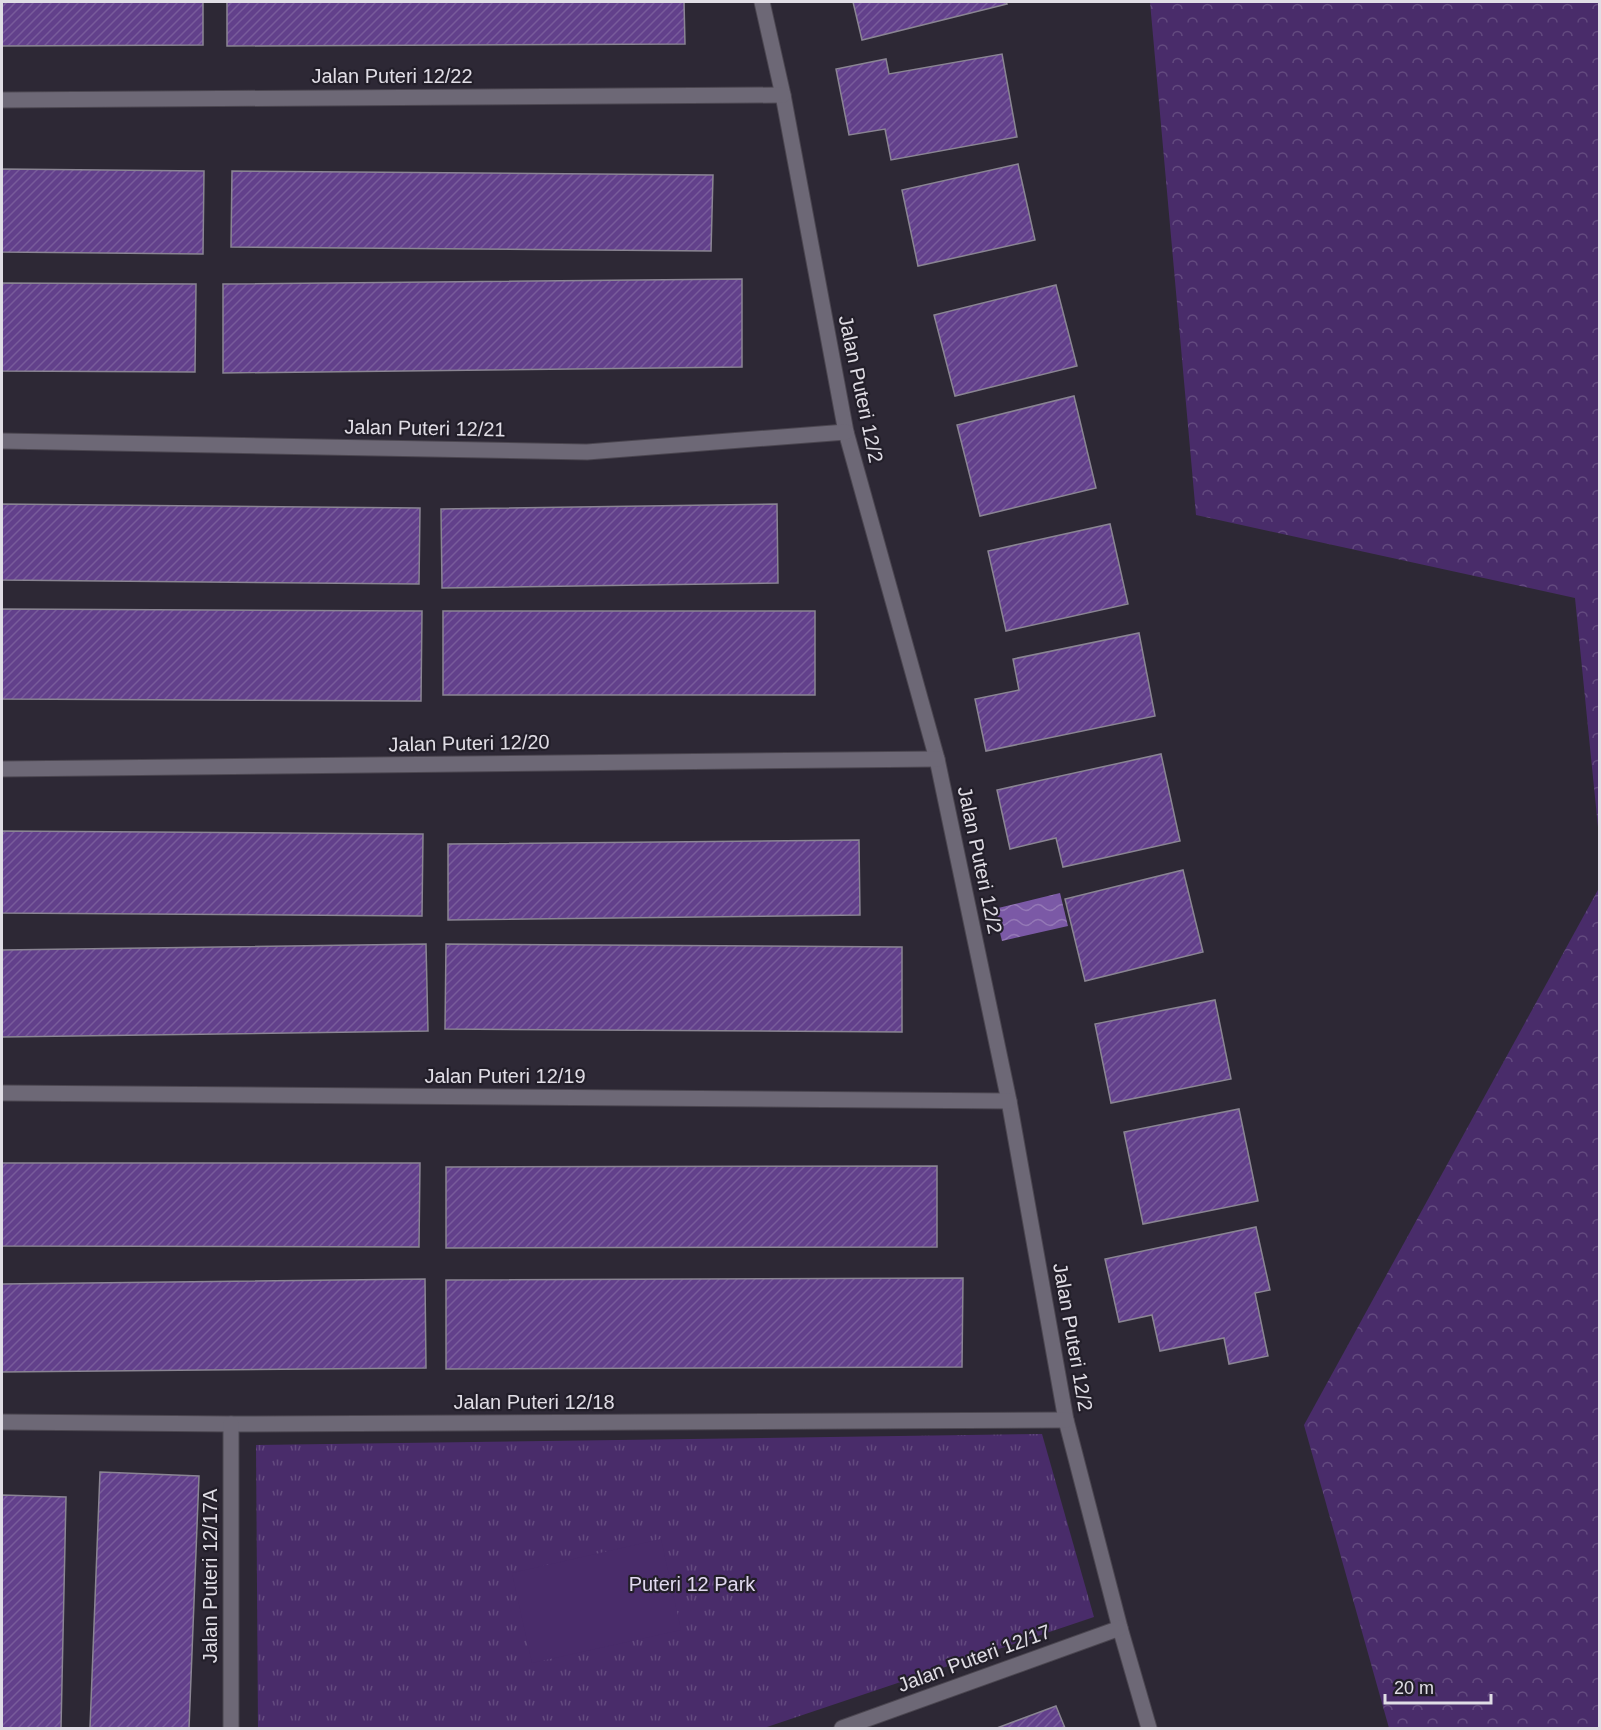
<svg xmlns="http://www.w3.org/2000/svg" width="1601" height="1730" viewBox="0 0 1601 1730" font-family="Helvetica,sans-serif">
<defs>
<pattern id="forest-crowns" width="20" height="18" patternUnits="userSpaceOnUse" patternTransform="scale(1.5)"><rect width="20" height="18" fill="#492c6a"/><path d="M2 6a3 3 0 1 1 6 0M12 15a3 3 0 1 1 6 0" fill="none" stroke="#634a7f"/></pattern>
<pattern id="park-tufts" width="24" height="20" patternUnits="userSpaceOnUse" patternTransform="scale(1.5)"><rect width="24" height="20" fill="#492c6a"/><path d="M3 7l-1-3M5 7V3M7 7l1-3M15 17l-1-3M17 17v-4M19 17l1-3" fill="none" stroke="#634a7f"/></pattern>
<pattern id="water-waves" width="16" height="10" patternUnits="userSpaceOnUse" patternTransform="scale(1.5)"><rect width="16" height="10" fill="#7b59a6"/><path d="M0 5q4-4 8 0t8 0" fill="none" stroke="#9478b6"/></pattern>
<pattern id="building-hatch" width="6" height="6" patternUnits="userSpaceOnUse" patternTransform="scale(1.5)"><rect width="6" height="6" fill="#62408b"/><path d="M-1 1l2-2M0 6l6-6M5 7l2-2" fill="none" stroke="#785b9b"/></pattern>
</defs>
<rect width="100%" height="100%" fill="#2d2835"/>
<g fill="url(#forest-crowns)">
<path d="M1150,2h449v835l-24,-239 -379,-83z"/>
<path d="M1599,888v840h-210l-85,-303z"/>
</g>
<path fill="url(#park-tufts)" d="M1042,1434l52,183 -330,111h-506l-2,-283z"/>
<path fill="#492c6a" d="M661,1539l20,91 -149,33 -20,-90z"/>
<path fill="url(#water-waves)" d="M1060,893l8,33 -66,15 -8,-32z"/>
<g fill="url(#building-hatch)" stroke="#8a8593" stroke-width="1.5">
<path d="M2,2h201v43l-201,1z"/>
<path d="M227,2h457l1,42 -458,2z"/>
<path d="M853,2h153l1,2 -145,36z"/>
<path d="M1002,54l15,83 -126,23 -6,-31 -36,6 -13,-66 50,-10 3,15z"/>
<path d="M1018,164l17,76 -117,26 -16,-76z"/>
<path d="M2,169l202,2 -1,83 -201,-2z"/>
<path d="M232,171l481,4 -2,76 -480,-4z"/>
<path d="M742,279v88l-519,6v-89z"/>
<path d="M2,283l194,1 -1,88 -193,-1z"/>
<path d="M1056,285l21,81 -122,30 -21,-81z"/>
<path d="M1074,396l22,92 -116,28 -23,-91z"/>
<path d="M2,504l418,4 -1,76 -417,-4z"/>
<path d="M777,504l1,79 -336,5 -1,-79z"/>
<path d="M1110,524l18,80 -122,27 -18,-80z"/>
<path d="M2,609l420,2 -1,90 -419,-2z"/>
<rect x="443" y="611" width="372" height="84"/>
<path d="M1139,633l16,83 -169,35 -11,-52 44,-9 -6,-31z"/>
<path d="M1161,754l19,87 -117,26 -7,-29 -46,11 -13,-59z"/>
<path d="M2,831l421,3 -1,82 -420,-3z"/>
<path d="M859,840l1,75 -412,5v-76z"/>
<path d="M1183,870l20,82 -118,29 -20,-82z"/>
<path d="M426,944l2,87 -426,6v-87z"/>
<path d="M446,944l456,3v85l-457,-3z"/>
<path d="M1215,1000l16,79 -120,24 -16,-79z"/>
<path d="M1239,1109l19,92 -115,23 -19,-92z"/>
<path d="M2,1163h418l-1,84 -417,-1z"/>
<path d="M937,1166v81l-491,1v-81z"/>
<path d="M1256,1227l14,63 -15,3 13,63 -39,8 -5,-26 -64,13 -8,-36 -33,7 -14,-63z"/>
<path d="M963,1278l-1,89 -516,2v-89z"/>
<path d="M425,1279l1,89 -424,4v-88z"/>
<path d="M100,1472l99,4 -10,252h-99z"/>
<path d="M2,1495l64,2 -5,231h-59z"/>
<path d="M1056,1706l9,22h-68z"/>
</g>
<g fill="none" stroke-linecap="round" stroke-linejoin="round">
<defs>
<g id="minor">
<path d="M762,2l21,93 63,337 91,327 72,342 57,319 54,208 29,100"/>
<path d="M2,100l781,-5"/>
<path d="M2,441l585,11 259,-20"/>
<path d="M2,769l935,-10"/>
<path d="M2,1093l1007,8"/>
<path d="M2,1422l229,2 835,-4"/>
<path d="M231,1728v-304"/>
<path d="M842,1728l278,-100"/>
</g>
</defs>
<use href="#minor" stroke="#4b4650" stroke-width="17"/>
<use href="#minor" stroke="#6d6876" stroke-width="15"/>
</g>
<g text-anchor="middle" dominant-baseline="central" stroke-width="4.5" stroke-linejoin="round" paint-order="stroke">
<g font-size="20" fill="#e0dde5" stroke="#231f2a">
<text x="392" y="76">Jalan Puteri 12/22</text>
<text transform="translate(861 389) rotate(78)">Jalan Puteri 12/2</text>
<text transform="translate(425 428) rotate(1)">Jalan Puteri 12/21</text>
<text transform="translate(469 743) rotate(-1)">Jalan Puteri 12/20</text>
<text transform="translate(980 860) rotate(78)">Jalan Puteri 12/2</text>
<text x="505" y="1076">Jalan Puteri 12/19</text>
<text transform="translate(1073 1337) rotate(80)">Jalan Puteri 12/2</text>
<text x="534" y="1402">Jalan Puteri 12/18</text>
<text transform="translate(210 1576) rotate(-90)">Jalan Puteri 12/17A</text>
<text transform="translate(974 1658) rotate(-20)">Jalan Puteri 12/17</text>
</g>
<g font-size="20" fill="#e1d9ef" stroke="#231f2a">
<text x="692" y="1584">Puteri 12 Park</text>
</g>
</g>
<rect width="1601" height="1730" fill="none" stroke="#e0dde5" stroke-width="6"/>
<path d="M1385 1694v9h106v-9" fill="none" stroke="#e0dde5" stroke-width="3"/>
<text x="1394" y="1694" font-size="18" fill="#e0dde5" stroke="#231f2a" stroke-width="4.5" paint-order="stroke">20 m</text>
</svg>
